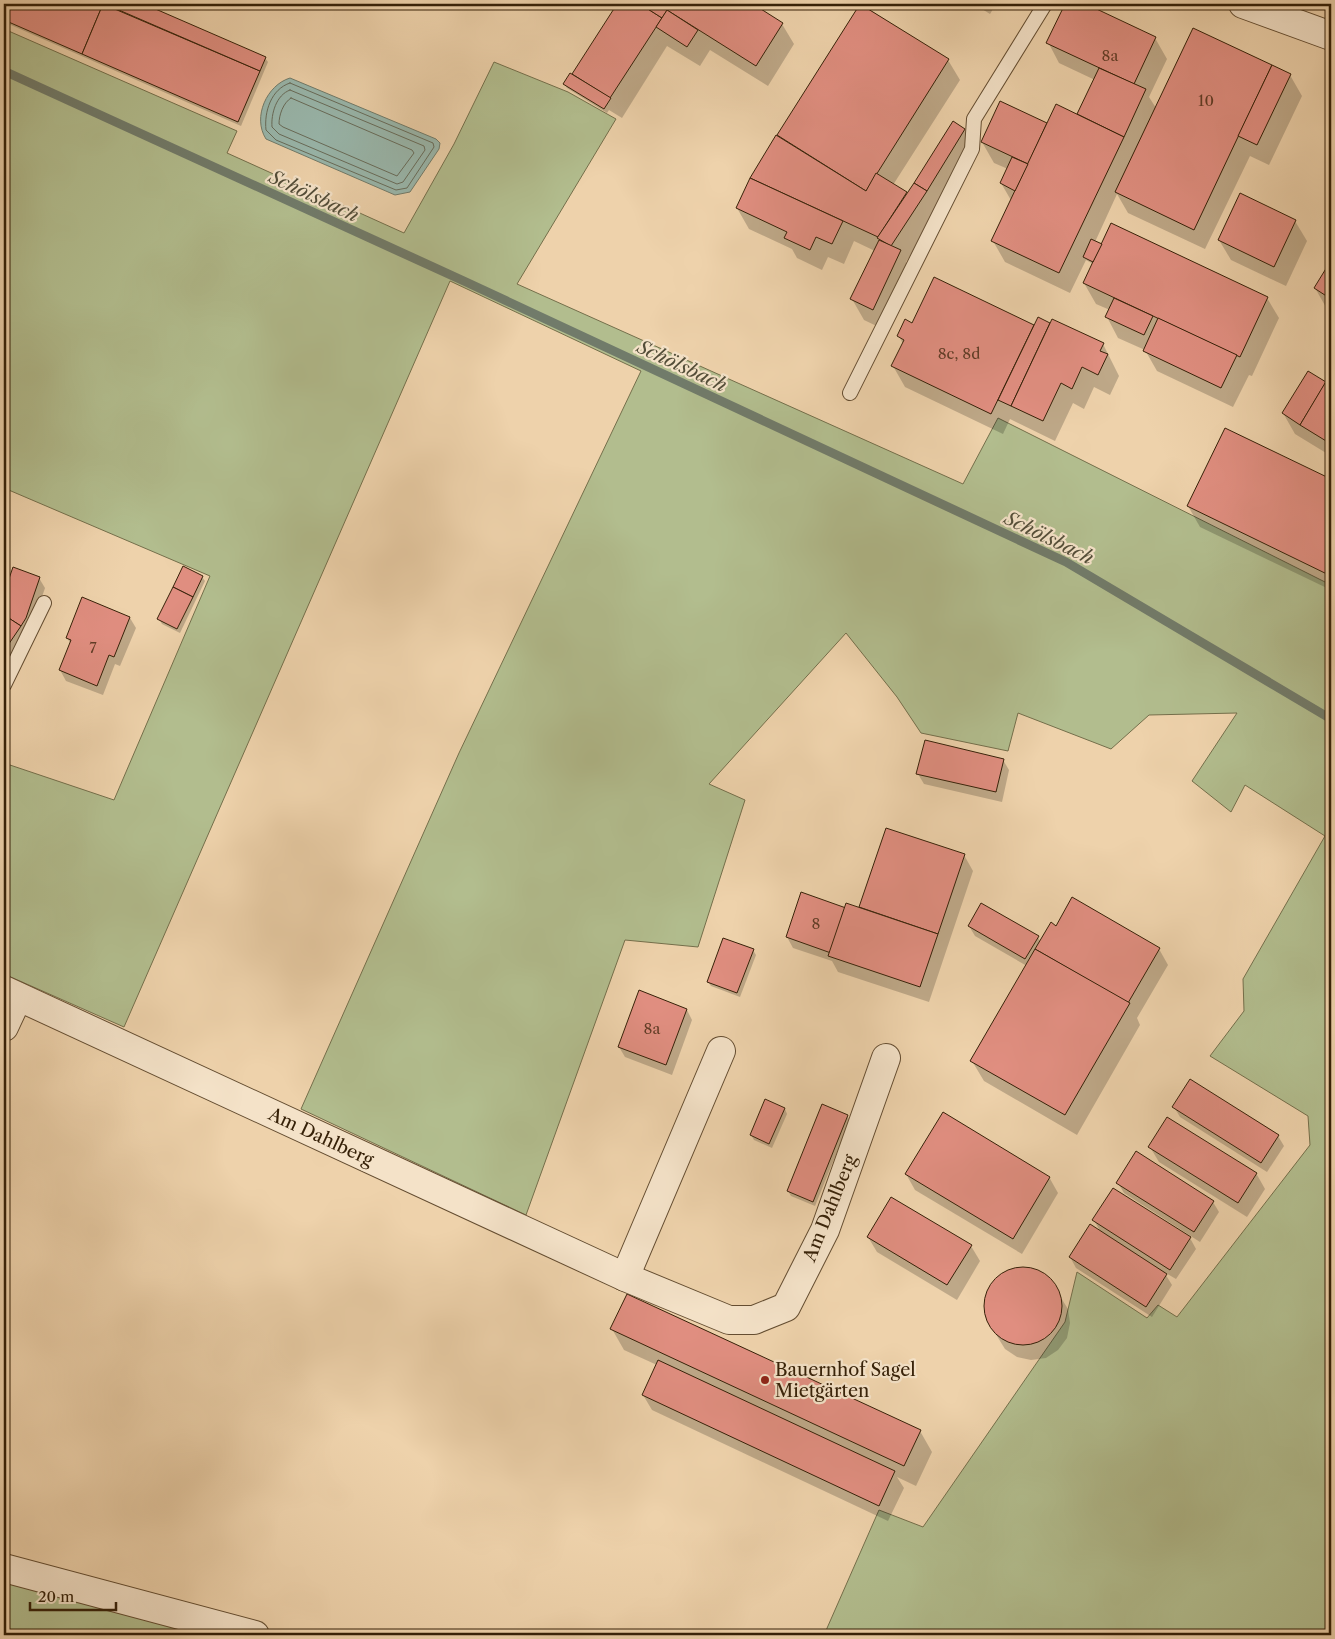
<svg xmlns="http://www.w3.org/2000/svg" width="1335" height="1639" viewBox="0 0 1335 1639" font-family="'Libre Caslon Text',serif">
<rect width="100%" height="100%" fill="#eed2ab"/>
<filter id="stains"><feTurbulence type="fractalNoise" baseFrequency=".004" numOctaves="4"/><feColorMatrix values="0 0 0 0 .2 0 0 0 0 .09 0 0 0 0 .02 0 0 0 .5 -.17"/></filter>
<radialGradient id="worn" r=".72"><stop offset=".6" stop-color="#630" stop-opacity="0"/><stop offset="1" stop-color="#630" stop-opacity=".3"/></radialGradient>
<g fill="#b2bd8e" stroke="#746f4b">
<path d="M4,29l233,102 -10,22 177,80 50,-89 40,-82 74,30 48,27 -99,165 446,200 35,-66 333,167v1050h-507l55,-125 44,17 142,-205 12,-50 70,46 11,-13 19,12 133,-172 -2,-29 -98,-60 34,-45 -1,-32 82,-143 -80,-51 -14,27 -39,-31 45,-68 -88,2 -38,34 -93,-36 -10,38 -87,-18 -24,-36 -51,-64 -137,151 36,16 -47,147 -73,-7 -99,275 -225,-106 158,-356 182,-382 -191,-90 -326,746 -120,-53v-211l110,37 96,-224 -206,-88z"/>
<path d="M4,1581l206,54h-206z"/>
</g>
<path fill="#99b7ac" stroke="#717b6a" d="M290,78l146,61 4,4 -1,6 -29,43 -15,3 -129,-56c-14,-22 1,-54 24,-61z"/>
<g fill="#0003">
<path d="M4,4h137l124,54 3,4 -27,64 -237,-104z"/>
<path d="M618,4h133l31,20 12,20 -26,42 -58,-36 -10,16 -33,-20 -45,72 -13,-8 -2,3 -40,-25 -3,-4 12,-6 -2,-4z"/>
<path d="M861,4l87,56 12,20 -67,105 14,9 46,-71 12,7 11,21 -70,111 6,10 -27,58 -21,-10 -12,-21 23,-48 -21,-10 -10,23 -16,-7 -6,13 -25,-12 -5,-9 -43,-20 -12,-21 14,-29 26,-43z"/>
<path d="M974,4h22l-6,10z"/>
<path d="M1066,4h17l72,34 12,21 -18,38 7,11 134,-33 12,21 -33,69 -19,-9 -45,93 -77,-36 -11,-19 -22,48 172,56 12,20 -27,58 -3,-1 -16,32 -76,-36 -12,-21 -27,-12 -11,-21 3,-7 -14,-6 -12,-21 9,-19 -7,-4 -16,33 -65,-31 -12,-21 19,-39 -11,-19 7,-14 -14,-6 -12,-21 95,-26 18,-36 -36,-17 -11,-21z"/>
<path d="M1295,221l12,20 -21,45 -55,-26 -12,-20z"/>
<path d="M1331,264v47l-4,-2 -12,-21z"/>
<path d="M934,279l100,48 5,-8 64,25 16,32 -9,19 -16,-8 -10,22 -11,-6 -18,38 -45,-22 -7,15 -98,-47 -12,-21 10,-22 -4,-8 14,-12z"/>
<path d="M1331,376v80l-36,-22 -12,-21 43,-29z"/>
<path d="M1225,429l106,52v109l-131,-63 -12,-21z"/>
<path d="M14,569l25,9 6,10 -14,41 -27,40v-72z"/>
<path d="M202,577l3,4 -25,52 -18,-9 -3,-5z"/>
<path d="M130,618l6,10 -16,38 -5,-2 -12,31 -37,-14 -6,-11 11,-26 -4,-6z"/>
<path d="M1003,760l6,10 -7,32 -78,-18 -6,-10z"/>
<path d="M887,829l77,26 9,16 -44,131 -91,-30 -6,-11 -39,-13 -6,-11 58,-28h15z"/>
<path d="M969,926l69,11 3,6 15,-16 103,22 9,16 -31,53 3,7 -63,110 -93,-54 -12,-20 55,-95 -52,-30z"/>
<path d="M753,950l3,5 -16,42 -29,-11 -3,-4z"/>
<path d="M687,1010l5,10 -20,55 -47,-18 -6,-10z"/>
<path d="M766,1101l19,8 2,5 -15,34 -18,-8 -3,-5z"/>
<path d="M1174,1107l104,29 6,10 -17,26 -87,-55z"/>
<path d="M847,1116l3,4 -35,86 -24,-10 -3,-5z"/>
<path d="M1150,1147l106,26 9,16 -18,28 -88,-55z"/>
<path d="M906,1174l143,3 9,16 -36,61 -107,-64z"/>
<path d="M1118,1183l95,19 6,10 -19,30 -76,-49z"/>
<path d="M1094,1220l96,18 6,11 -20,30 -12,-7 8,13 -20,32 -76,-49 -6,-11 31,-24z"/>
<path d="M868,1237l103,9 9,15 -23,39 -80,-48z"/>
<path d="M1024,1268l14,3 12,9 18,29 2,14 -3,15 -9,12 -12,8 -15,2 -14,-3 -12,-8 -18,-29 -2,-15 3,-15 9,-11 12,-9z"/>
<path d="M612,1329l308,102 12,21 -16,34 -19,-9 7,11 -16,33 -236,-111 -9,-15 14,-30 -33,-15z"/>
</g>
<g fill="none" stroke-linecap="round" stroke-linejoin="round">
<g stroke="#686c5a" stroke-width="1">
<path d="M290,83l143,60 1,4 -27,41 -11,2 -120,-50 -10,-10c-2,-18 5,-41 24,-47z"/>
<path d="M290,90l134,56 1,4 -22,32 -6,2 -118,-50 -7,-7c-1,-13 4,-32 18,-37z"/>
<path d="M291,98l121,52 2,3 -17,23 -114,-49 -4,-3c0,-9 4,-21 12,-26z"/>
</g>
<path stroke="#717b6a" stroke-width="9" d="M4,71l462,211 600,280 265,157"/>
</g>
<g fill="#e08e80" stroke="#362108">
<path d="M4,4h99l-21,50 -78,-34z"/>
<path d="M103,4l157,67 -22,51 -156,-68z"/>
<path d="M105,4h39l122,53 -6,14z"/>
<path d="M617,4h23l22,14 -52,80 -38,-24z"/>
<path d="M640,4h31l-9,14z"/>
<path d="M671,4h82l30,19 -27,43 -89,-56z"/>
<path d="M860,4l89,55 -83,132 -89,-56z"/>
<path d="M1065,4h21l70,33 -22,47 -88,-41z"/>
<path d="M667,10l31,20 -11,17 -31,-20z"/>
<path d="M1193,28l79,37 -78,165 -79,-38z"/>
<path d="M1272,65l19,9 -34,71 -19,-9z"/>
<path d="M1099,68l47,21 -22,48 -47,-23z"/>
<path d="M570,73l41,25 -7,11 -41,-25z"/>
<path d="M1000,101l47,22 -19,41 -47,-22z"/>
<path d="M1056,104l68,33 -65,136 -68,-32z"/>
<path d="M953,121l12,8 -38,62 -13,-8z"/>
<path d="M776,135l90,56 10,-18 31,19 -29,45 -128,-59z"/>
<path d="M1012,157l16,7 -13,27 -15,-8z"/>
<path d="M750,178l93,43 -11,23 -16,-7 -6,13 -26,-12 3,-6 -51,-24z"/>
<path d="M914,183l13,8 -36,55 -14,-8z"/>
<path d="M1240,193l56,27 -22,47 -56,-27z"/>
<path d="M1111,223l157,74 -28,60 -157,-74z"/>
<path d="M1091,239l11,5 -9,18 -10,-5z"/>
<path d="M879,240l22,10 -28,60 -23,-11z"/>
<path d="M1330,262l1,1v36l-17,-11z"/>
<path d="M934,277l100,48 -43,89 -100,-48 13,-26 -7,-4 8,-17 7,4z"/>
<path d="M1114,298l39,18 -9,19 -39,-18z"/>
<path d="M1038,317l12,6 -39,83 -13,-6z"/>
<path d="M1158,318l79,37 -16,33 -78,-37z"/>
<path d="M1052,319l52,24 -4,8 8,3 -10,21 -16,-8 -10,22 -11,-6 -18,38 -32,-15z"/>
<path d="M1308,371l18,11 -26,43 -18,-12z"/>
<path d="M1331,373v71l-31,-19z"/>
<path d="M1225,428l106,51v97l-144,-70z"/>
<path d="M183,566l20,10 -10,21 -20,-10z"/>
<path d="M13,567l27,10 -14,41 -5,8 -17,-11v-22z"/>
<path d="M173,587l20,10 -16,32 -20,-10z"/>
<path d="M82,597l48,20 -16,40 -5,-2 -12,31 -38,-16 12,-30 -5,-2z"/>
<path d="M4,615l17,11 -17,25z"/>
<path d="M925,740l79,19 -8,33 -80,-18z"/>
<path d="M886,828l79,26 -27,80 -79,-27z"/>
<path d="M801,892l45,16 -15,45 -45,-16z"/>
<path d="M1072,897l88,51 -32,55 -93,-54 16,-27 5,4z"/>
<path d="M846,903l92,31 -18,53 -92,-31z"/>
<path d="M981,903l58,33 -14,23 -57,-33z"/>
<path d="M723,938l31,11 -17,44 -30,-11z"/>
<path d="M1035,949l95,54 -65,112 -95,-54z"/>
<path d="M639,990l48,19 -21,56 -48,-18z"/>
<path d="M1190,1079l89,56 -18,28 -89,-56z"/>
<path d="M765,1099l20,9 -16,36 -19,-9z"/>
<path d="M822,1104l26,11 -35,87 -26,-11z"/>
<path d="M943,1112l107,65 -37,62 -108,-65z"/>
<path d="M1167,1117l90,56 -19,30 -90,-56z"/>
<path d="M1136,1151l78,50 -20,31 -78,-49z"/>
<path d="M1113,1188l78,49 -21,33 -78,-50z"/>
<path d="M891,1197l81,48 -25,40 -80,-48z"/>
<path d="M1090,1224l77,50 -21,33 -77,-50z"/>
<circle cx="1023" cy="1306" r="39"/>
<path d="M627,1294l294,136 -17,36 -294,-137z"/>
<path d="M658,1360l237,111 -16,35 -237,-111z"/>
</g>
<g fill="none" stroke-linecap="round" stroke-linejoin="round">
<defs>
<g id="service">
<path d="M850,393l122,-244 2,-30 71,-115"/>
<path d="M4,685l40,-82"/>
</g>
<g id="minor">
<path d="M1243,4l88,32"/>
<path d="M4,990l621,287 96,-226"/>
<path d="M4,1027l14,-30"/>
<path d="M625,1277l104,43h25l32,-13 39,-77 61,-172"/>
<path d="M4,1568l251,67"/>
</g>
</defs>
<use href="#service" stroke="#644d31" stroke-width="16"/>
<use href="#minor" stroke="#644d31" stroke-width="30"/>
<use href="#service" stroke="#f4e2c8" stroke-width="14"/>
<use href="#minor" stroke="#f4e2c8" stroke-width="28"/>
</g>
<circle fill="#8f2418" stroke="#f4e2c8" stroke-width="2" cx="765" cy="1380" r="5"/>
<g text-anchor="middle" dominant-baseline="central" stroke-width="4.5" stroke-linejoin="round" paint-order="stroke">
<g font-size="15" fill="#603c26">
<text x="1110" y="55">8a</text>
<text x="1206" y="100">10</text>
<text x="959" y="353">8c, 8d</text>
<text x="93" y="647">7</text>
<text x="816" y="923">8</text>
<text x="652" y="1028">8a</text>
</g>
<g font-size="18" fill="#362108" stroke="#f4e2c8">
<text transform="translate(321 1137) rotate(25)">Am Dahlberg</text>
<text transform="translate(830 1208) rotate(-68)">Am Dahlberg</text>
</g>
<g font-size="18" fill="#362108" stroke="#f4e2c8" text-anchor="start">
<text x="775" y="1370">Bauernhof Sagel<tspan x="775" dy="21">Mietgärten</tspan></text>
</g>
<g font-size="19" font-style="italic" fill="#544e39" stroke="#f4e2c8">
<text transform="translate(314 196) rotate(25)">Schölsbach</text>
<text transform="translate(682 366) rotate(25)">Schölsbach</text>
<text transform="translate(1049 538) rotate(26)">Schölsbach</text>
</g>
</g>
<rect width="1335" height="1639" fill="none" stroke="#eed2ab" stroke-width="20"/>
<rect x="5" y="5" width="1325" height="1629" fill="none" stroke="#362108" stroke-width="2.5"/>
<rect x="10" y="10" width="1315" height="1619" fill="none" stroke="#362108"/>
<path d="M30 1602v8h86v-8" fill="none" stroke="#362108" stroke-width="2.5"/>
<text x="38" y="1602" font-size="15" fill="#362108" stroke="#f4e2c8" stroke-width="4" paint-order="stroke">20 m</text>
<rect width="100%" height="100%" filter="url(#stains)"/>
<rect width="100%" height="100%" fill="url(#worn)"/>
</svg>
